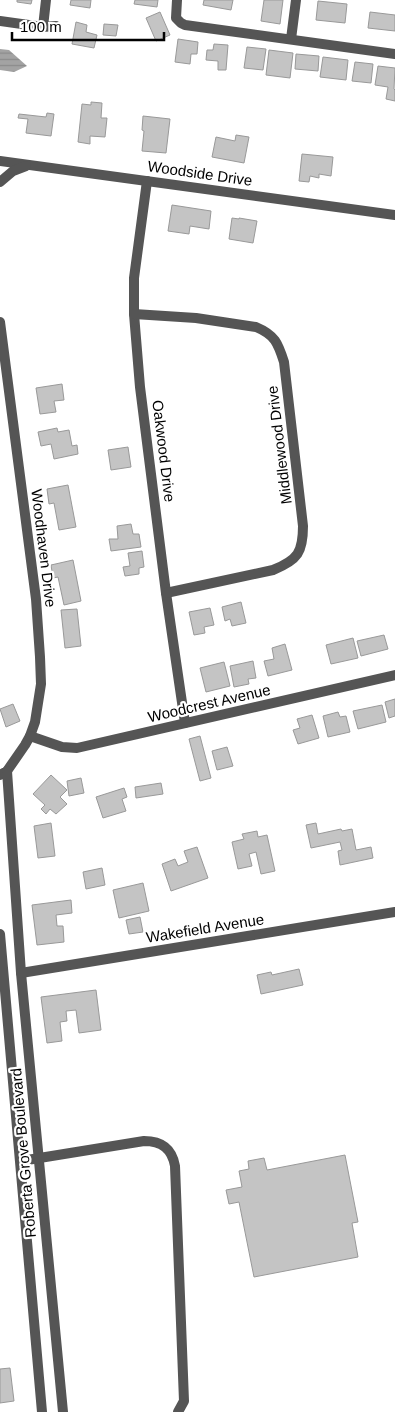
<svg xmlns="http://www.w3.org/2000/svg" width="395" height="1412" viewBox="0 0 395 1412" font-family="Arial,sans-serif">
<defs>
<pattern id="water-rules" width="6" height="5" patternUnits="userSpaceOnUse" patternTransform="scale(1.25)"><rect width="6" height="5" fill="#a3a3a3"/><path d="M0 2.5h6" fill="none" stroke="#8b8b8b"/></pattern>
</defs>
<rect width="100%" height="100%" fill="#fff"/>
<path fill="url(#water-rules)" d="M0,49l9,1 18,16 -13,6 -14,-2z"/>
<g fill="#c4c4c4" stroke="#999">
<path d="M17,0h15l-1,4 -14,-2z"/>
<path d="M71,0h20l-1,8 -20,-3z"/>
<path d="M135,0h23l-1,7 -23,-3z"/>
<path d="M204,0h29l-2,10 -28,-5z"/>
<path d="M264,0h19l-3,24 -19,-3z"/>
<path d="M318,1l29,3 -2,19 -29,-3z"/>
<path d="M160,12l10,23 -14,6 -10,-23z"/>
<path d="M370,12l25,3v16l-27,-3z"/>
<path d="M76,22l11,3 -1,7 11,3 -3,13 -22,-4z"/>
<path d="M104,24l14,1 -2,11 -13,-1z"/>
<path d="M178,39l20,3 -1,12h-6l-1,10 -15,-2z"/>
<path d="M214,44l14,1 -2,25h-8v-9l-12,-1 1,-10h6z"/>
<path d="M247,47l19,2 -3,21 -19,-2z"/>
<path d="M269,50l24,3 -3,25 -24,-3z"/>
<path d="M296,54l23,2 -1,15 -23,-2z"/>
<path d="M323,57l25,3 -2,20 -26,-3z"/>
<path d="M355,62l18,2 -2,19 -19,-2z"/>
<path d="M378,66l17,2 -1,21 1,1v11l-9,-2 2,-12 -13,-2z"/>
<path d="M91,102l11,1 -1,15h6l-2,19 -15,-1v8l-12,-2 4,-38 9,1z"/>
<path d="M47,113l7,1 -3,22 -25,-3 2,-14 -10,-1 1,-4 27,3z"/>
<path d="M143,116l27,3 -4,34 -24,-2 2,-20 -2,-1z"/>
<path d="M236,135l13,2 -5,26 -32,-6 4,-20 19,4z"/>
<path d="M302,154l31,3 -2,19 -12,-2v4l-9,-2 -1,6 -10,-1z"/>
<path d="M172,205l39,6 -2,18 -19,-3 -1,8 -21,-3z"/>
<path d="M232,218l7,1v-1l18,3 -4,22 -24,-4z"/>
<path d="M62,384l2,16 -10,1 2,11 -16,2 -4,-26z"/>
<path d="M57,428l1,4 11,-2 3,16 5,-1 1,9 -24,5 -3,-15 -10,2 -3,-14z"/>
<path d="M128,447l3,20 -20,3 -3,-20z"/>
<path d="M68,485l8,42 -17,3 -5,-27 -5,1 -2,-15z"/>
<path d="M131,524l2,10h6l2,13 -30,4 -2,-12h9l-1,-13z"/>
<path d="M142,551l2,16 -5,1v6l-14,2 -2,-9 7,-1 -2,-13z"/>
<path d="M73,560l8,41 -17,4 -6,-28 -5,1 -2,-13z"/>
<path d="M241,602l5,21 -14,3 -2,-7 -5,2 -3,-14z"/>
<path d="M210,608l4,17 -10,2 1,6 -11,2 -5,-23z"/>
<path d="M77,609l4,37 -16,2 -4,-38z"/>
<path d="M384,635l4,14 -27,7 -4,-15z"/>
<path d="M353,638l5,20 -27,6 -5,-19z"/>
<path d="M285,644l7,26 -24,6 -4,-15 10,-2 -2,-11z"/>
<path d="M253,661l3,17 -8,1 1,5 -15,3 -4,-21z"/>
<path d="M224,662l6,24 -24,6 -6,-24z"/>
<path d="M395,699v17l-6,2 -4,-16z"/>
<path d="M13,704l7,17 -14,6 -6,-18z"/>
<path d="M382,705l4,17 -28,7 -5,-18z"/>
<path d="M338,712l2,5 6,-1 4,16 -22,5 -5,-21z"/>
<path d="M312,715l7,23 -21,6 -5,-14 7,-2 -3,-9z"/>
<path d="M200,736l11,42 -11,3 -11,-42z"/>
<path d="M227,747l6,19 -16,4 -5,-19z"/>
<path d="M51,775l16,15 -7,7 7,7 -11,10 -6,-5 -4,5 -5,-5 4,-4 -12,-11z"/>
<path d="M81,778l3,15 -15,3 -2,-15z"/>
<path d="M161,783l2,11 -27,4 -1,-11z"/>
<path d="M124,788l3,9 -5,2 4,12 -23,7 -7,-21z"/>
<path d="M51,823l4,33 -17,2 -4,-32z"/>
<path d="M316,823l2,11 23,-5 1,2 10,-2 4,21 15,-3 2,11 -33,7 -2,-14 4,-1 -2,-8 -29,6 -5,-23z"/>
<path d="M257,831l1,6 9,-2 8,36 -14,3 -5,-22 -7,2 3,12 -14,3 -6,-27 12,-3 -2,-5z"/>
<path d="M197,847l11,31 -37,13 -9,-27 13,-5 3,7 10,-4 -4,-11z"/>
<path d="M102,868l3,17 -19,4 -3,-17z"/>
<path d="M143,883l6,28 -30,7 -6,-28z"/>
<path d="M71,900l1,13 -16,2 1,11h6l1,16 -27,3 -5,-40z"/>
<path d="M140,917l3,15 -14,2 -3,-14z"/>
<path d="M299,969l4,16 -42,9 -4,-19 14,-3 1,3z"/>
<path d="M96,990l5,40 -22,3 -3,-23 -10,1 1,10 -7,1 2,19 -15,2 -6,-46z"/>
<path d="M345,1155l13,67 -6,1 6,34 -104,20 -15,-75 -10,2 -3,-14 16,-3 -3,-16 10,-2 -1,-8 16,-3 3,12z"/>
<path d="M10,1368l4,33 -14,2v-34z"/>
</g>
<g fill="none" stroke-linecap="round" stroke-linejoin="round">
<g stroke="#555" stroke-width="10">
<path d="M177,0l-1,18 5,5 4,2 210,29"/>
<path d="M0,21l43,6 13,-1"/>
<path d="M43,27l3,-27"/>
<path d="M291,39l5,-39"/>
<path d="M0,161l395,54"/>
<path d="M147,181l-13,97v36l6,73 26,206 19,130"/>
<path d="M0,182l13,-11 13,-5"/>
<path d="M134,314l62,4 60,9c19,8 22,16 28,35l19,164c0,26 -5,34 -30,44l-107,23"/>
<path d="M0,322l36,277 4,58 1,27 -6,38 -5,14 -5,9 -18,26 -7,4"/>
<path d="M30,736l32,11 15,1 318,-73"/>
<path d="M7,771l14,202 42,439"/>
<path d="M0,934l42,478"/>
<path d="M21,973l374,-61"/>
<path d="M21,1161l123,-20c18,0 28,8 31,25l9,235 -6,11"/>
</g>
</g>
<g text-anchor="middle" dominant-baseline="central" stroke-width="4.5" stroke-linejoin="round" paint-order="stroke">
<g font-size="15" fill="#000" stroke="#fff">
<text transform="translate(200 173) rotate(8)">Woodside Drive</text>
<text transform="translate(279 445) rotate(-97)">Middlewood Drive</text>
<text transform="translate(164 451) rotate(83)">Oakwood Drive</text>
<text transform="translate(44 548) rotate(83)">Woodhaven Drive</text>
<text transform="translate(209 703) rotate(-13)">Woodcrest Avenue</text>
<text transform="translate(205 928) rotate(-9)">Wakefield Avenue</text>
<text transform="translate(23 1153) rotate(-95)">Roberta Grove Boulevard</text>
</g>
</g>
<path d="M12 32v8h152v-8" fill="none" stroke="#000000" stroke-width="2.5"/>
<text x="20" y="32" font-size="15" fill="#000000" stroke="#ffffff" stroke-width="4" paint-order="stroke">100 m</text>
</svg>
